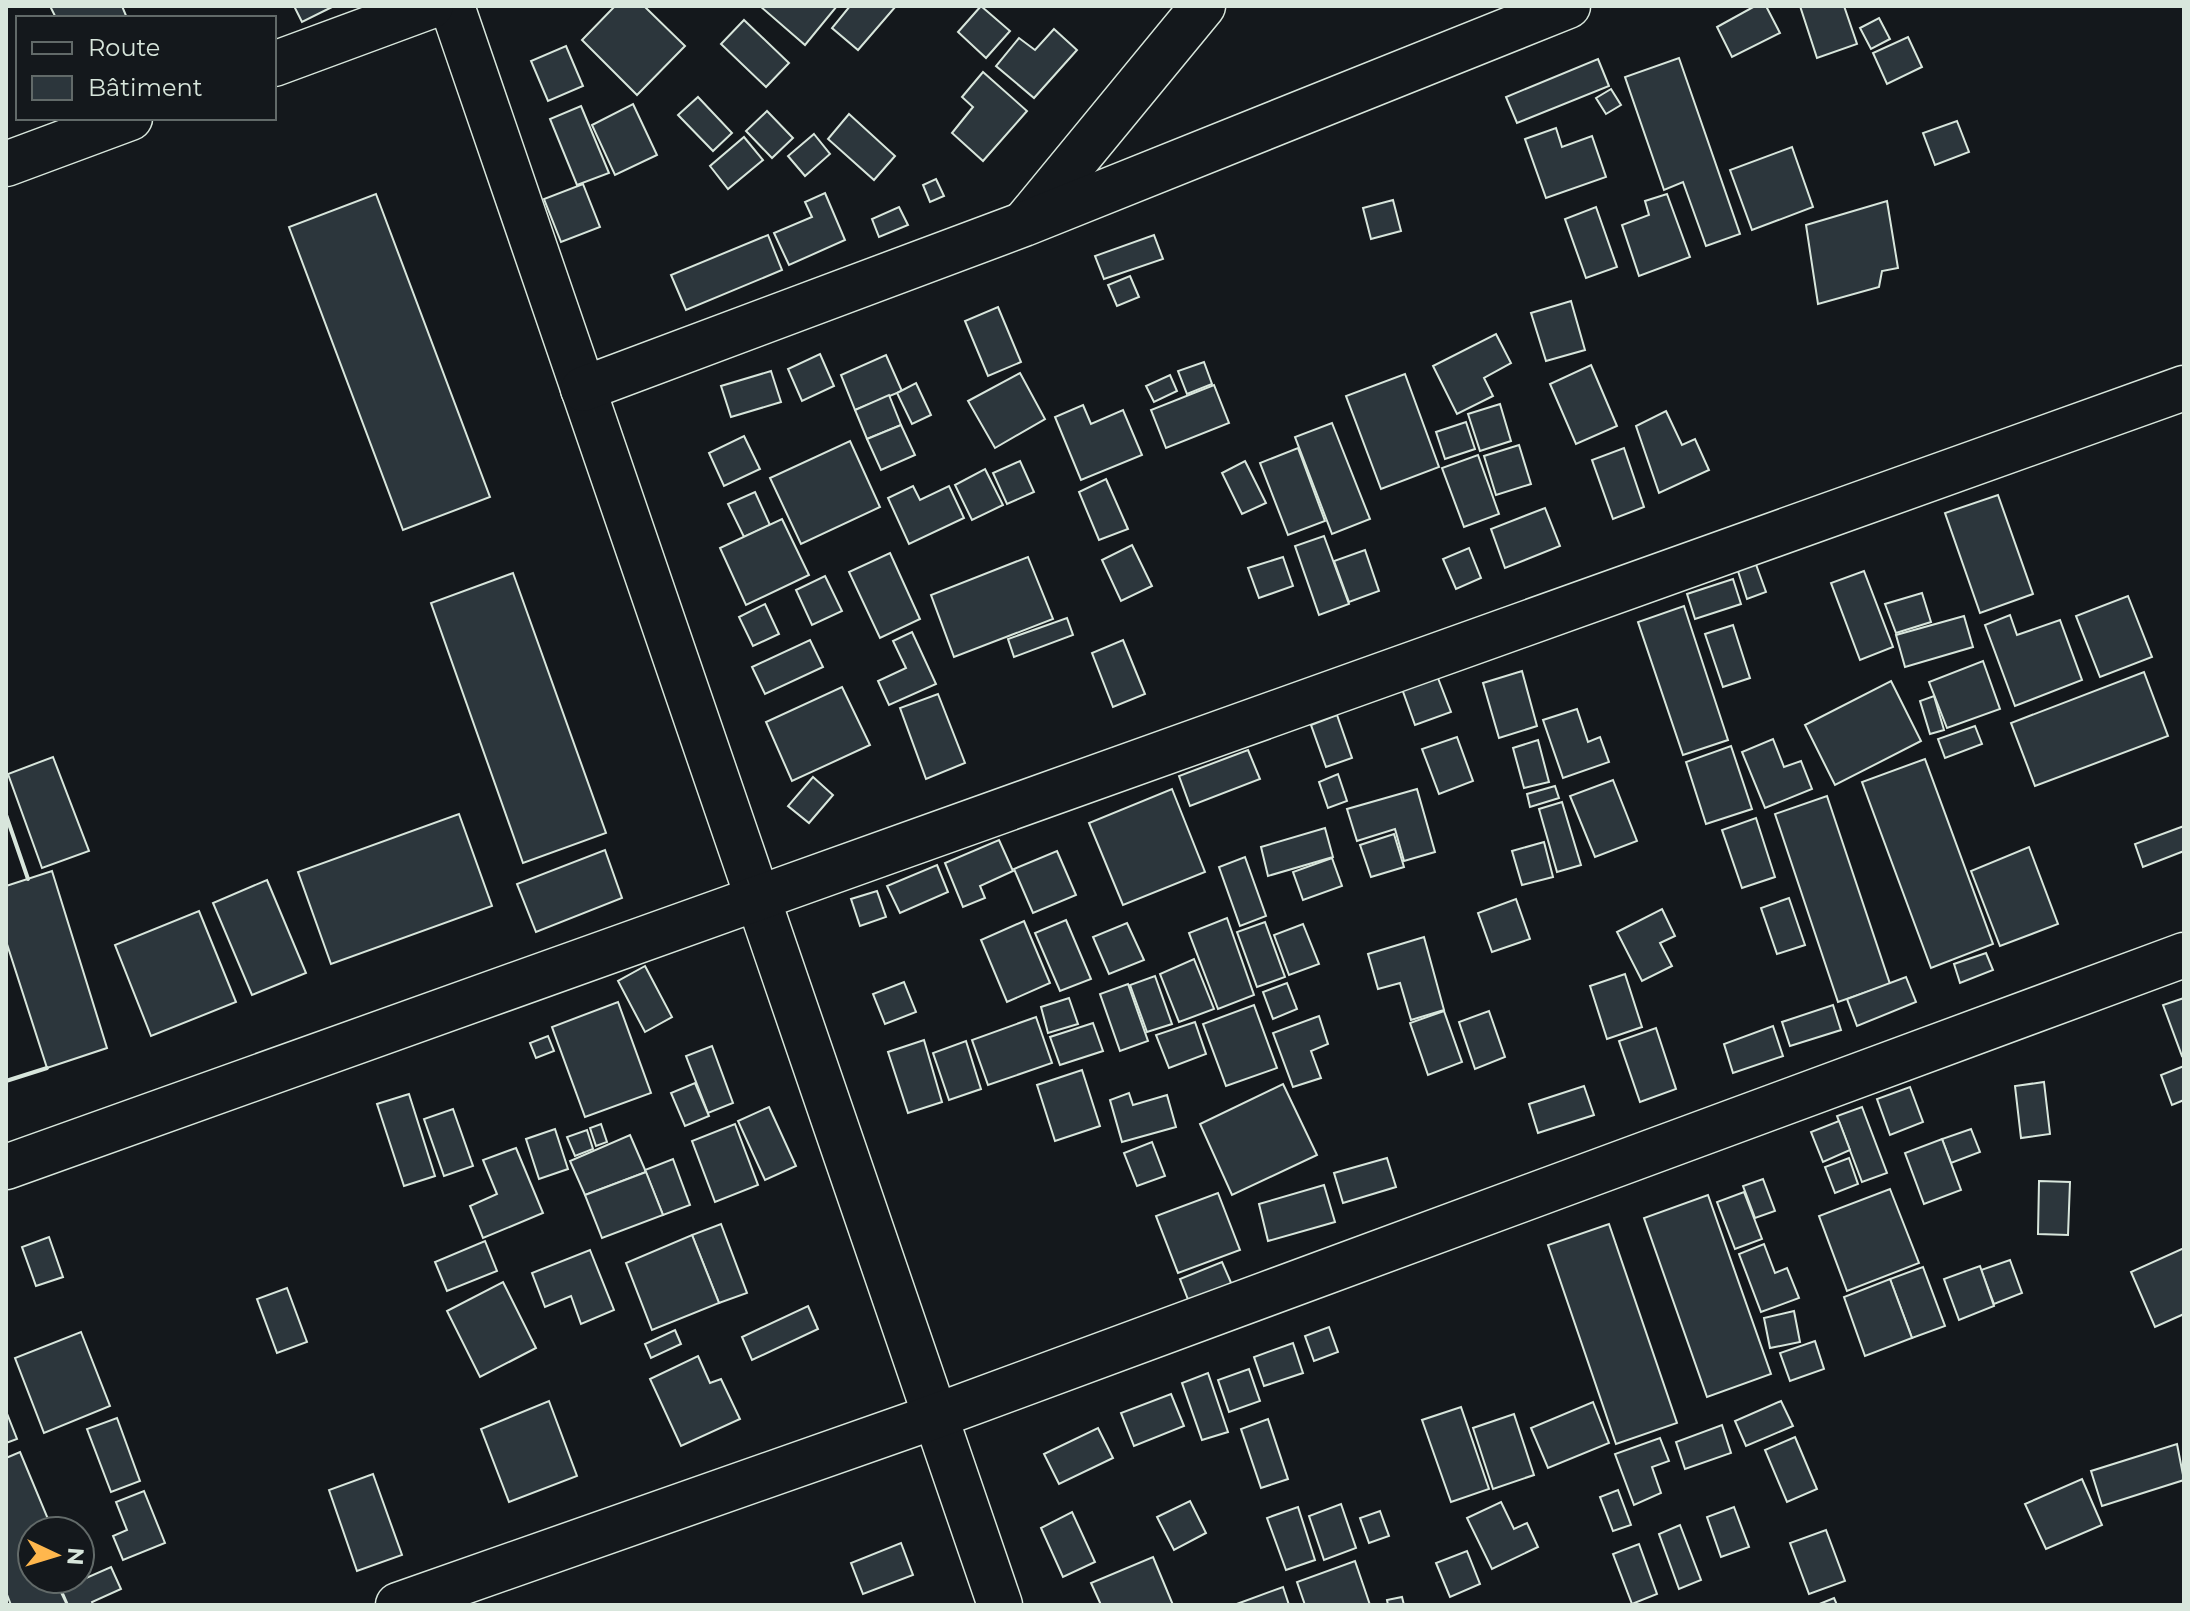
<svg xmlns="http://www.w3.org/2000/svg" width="2190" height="1611" viewBox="0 0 2190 1611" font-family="Montserrat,sans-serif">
<rect width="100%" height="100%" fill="#14181c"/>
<g fill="#2c363c" stroke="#d8e6dc" stroke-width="2">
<path d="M50,6h72l5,12h-71z"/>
<path d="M294,6h40l-32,16z"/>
<path d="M615,6h29l41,40 -48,49 -55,-55z"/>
<path d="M760,6h77l-32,39z"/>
<path d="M850,6h46l-38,44 -26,-22z"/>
<path d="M981,6l29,25 -24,27 -28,-26z"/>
<path d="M1755,6h11l14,27 -48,24 -15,-30z"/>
<path d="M1800,6h44l13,38 -40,14z"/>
<path d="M1879,18l11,21 -19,10 -11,-21z"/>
<path d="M744,20l45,43 -23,24 -45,-43z"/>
<path d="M1054,29l23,21 -43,48 -38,-32 23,-28 16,12z"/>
<path d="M1908,37l14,30 -35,17 -14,-31z"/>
<path d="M566,46l17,40 -35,15 -17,-40z"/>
<path d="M1679,58l61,176 -34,12 -23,-64 -19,8 -39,-113z"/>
<path d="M1598,59l11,27 -92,37 -11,-26z"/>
<path d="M983,72l44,39 -44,50 -31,-28 21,-26 -11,-10z"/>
<path d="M1611,89l10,16 -15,9 -10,-16z"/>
<path d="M698,97l34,36 -19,18 -35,-36z"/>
<path d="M633,104l24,51 -42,20 -23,-50z"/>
<path d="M581,106l28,67 -32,12 -27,-66z"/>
<path d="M767,111l26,27 -21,20 -26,-27z"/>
<path d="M849,114l46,42 -21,24 -46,-41z"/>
<path d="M1957,121l12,31 -34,13 -12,-32z"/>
<path d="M1556,128l6,19 30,-11 14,41 -60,21 -21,-59z"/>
<path d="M814,134l16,20 -25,22 -17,-20z"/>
<path d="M744,137l19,23 -35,29 -18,-23z"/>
<path d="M1792,147l21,60 -61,23 -22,-60z"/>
<path d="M936,179l8,17 -14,6 -7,-17z"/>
<path d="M583,184l17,43 -39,15 -17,-43z"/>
<path d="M825,193l20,47 -56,25 -15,-32 38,-16 -7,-15z"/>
<path d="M376,194l114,303 -87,33 -114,-303z"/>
<path d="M1667,194l23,63 -51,19 -17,-51 27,-10 -4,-14z"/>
<path d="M1393,200l8,31 -30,8 -8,-31z"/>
<path d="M1887,201l11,67 -16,3 -3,16 -61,17 -12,-79z"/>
<path d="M899,207l9,18 -29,12 -7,-18z"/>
<path d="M1596,207l21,60 -31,11 -21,-59z"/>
<path d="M768,235l14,35 -96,40 -15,-35z"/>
<path d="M1154,235l9,24 -59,20 -9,-23z"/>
<path d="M1130,276l9,21 -22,9 -9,-21z"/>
<path d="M1571,301l14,49 -39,11 -15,-48z"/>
<path d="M998,307l23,55 -33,14 -23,-55z"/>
<path d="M1496,334l15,29 -27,15 9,18 -36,18 -24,-48z"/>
<path d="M820,354l14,32 -32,15 -14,-32z"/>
<path d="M886,355l16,36 -47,19 -14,-35z"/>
<path d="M1204,362l8,22 -25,10 -9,-23z"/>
<path d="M1591,365l26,61 -41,18 -26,-60z"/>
<path d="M771,371l10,31 -50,15 -10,-31z"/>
<path d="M1020,373l25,46 -50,29 -27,-47z"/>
<path d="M1405,374l34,93 -58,22 -35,-93z"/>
<path d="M1170,375l7,16 -23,11 -8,-16z"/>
<path d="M916,383l15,32 -19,9 -15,-31z"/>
<path d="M1214,385l15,38 -63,25 -15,-38z"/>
<path d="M889,395l12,30 -34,14 -12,-29z"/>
<path d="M1500,404l11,37 -31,10 -12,-37z"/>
<path d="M1083,405l8,19 32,-14 19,45 -61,25 -26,-63z"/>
<path d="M1666,411l16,34 13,-6 14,31 -50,23 -23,-67z"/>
<path d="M1466,422l9,27 -30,10 -9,-27z"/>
<path d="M1332,423l38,96 -38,15 -37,-97z"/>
<path d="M901,425l14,30 -34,15 -14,-31z"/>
<path d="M744,436l16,33 -36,17 -15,-33z"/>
<path d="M850,441l30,66 -79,37 -31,-66z"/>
<path d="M1519,445l12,39 -35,11 -12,-39z"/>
<path d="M1298,448l27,73 -37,14 -28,-72z"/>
<path d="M1624,448l20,59 -31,12 -21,-59z"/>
<path d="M1478,455l21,59 -35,13 -22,-59z"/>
<path d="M1020,461l14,31 -27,12 -14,-31z"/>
<path d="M1245,461l21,42 -24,11 -20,-41z"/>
<path d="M985,469l18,36 -31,15 -17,-35z"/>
<path d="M1106,479l22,50 -29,11 -20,-48z"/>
<path d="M913,486l7,14 29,-14 15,32 -55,26 -21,-46z"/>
<path d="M755,492l15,33 -26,12 -16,-33z"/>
<path d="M1998,495l35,99 -53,19 -35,-100z"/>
<path d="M1545,508l15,38 -55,22 -14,-39z"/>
<path d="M782,519l27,56 -63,30 -26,-57z"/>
<path d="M1324,536l25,68 -30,11 -24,-69z"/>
<path d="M1132,545l20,41 -31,15 -19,-41z"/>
<path d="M1469,548l12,30 -25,11 -13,-30z"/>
<path d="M1365,550l14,41 -30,11 -15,-41z"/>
<path d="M890,553l30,66 -40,19 -31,-66z"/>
<path d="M1028,557l25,62 -99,38 -23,-62z"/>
<path d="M1283,557l10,29 -34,12 -11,-30z"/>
<path d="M1754,559l12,33 -19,7 -11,-34z"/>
<path d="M1864,571l29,76 -33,13 -29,-77z"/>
<path d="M513,573l93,260 -83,30 -92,-260z"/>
<path d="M825,576l17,35 -30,14 -16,-35z"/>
<path d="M1733,579l8,25 -46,15 -8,-25z"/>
<path d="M1922,593l9,29 -35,11 -11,-29z"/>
<path d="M2128,596l24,61 -52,20 -24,-61z"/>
<path d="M765,604l14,30 -26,12 -14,-29z"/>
<path d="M1684,606l44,134 -45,15 -45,-133z"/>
<path d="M2010,615l7,20 43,-15 22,60 -67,26 -30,-81z"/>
<path d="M1964,616l9,31 -68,20 -9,-32z"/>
<path d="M1067,618l6,17 -59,22 -6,-18z"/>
<path d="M1733,625l17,53 -27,9 -18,-53z"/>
<path d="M912,632l24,52 -47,21 -11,-24 28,-13 -13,-27z"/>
<path d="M810,640l13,27 -58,27 -13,-27z"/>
<path d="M1123,640l22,54 -32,13 -21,-54z"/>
<path d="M1983,661l17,48 -53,19 -18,-46z"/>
<path d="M1522,671l15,55 -38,12 -16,-55z"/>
<path d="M2144,672l24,64 -133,50 -24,-63z"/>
<path d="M1436,673l15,39 -36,13 -14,-39z"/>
<path d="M1891,681l30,60 -86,44 -30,-60z"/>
<path d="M842,687l28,58 -78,36 -26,-59z"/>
<path d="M938,694l27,69 -39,16 -26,-71z"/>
<path d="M1934,696l10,34 -14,4 -10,-33z"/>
<path d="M1577,709l11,33 12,-5 9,25 -46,16 -20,-58z"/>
<path d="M1337,715l15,43 -26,9 -15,-42z"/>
<path d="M1975,726l7,18 -37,14 -7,-19z"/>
<path d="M1457,737l16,44 -34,13 -17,-45z"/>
<path d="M1773,739l11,28 17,-6 11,28 -47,19 -23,-56z"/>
<path d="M1538,740l11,42 -25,6 -11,-40z"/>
<path d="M1731,746l21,63 -46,15 -20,-62z"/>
<path d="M1248,750l12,29 -70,27 -11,-30z"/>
<path d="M53,757l36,94 -47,17 -34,-94z"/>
<path d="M1925,759l68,185 -62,24 -69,-186z"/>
<path d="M1338,774l9,27 -19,7 -9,-26z"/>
<path d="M813,777l20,18 -24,28 -21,-17z"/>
<path d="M1613,780l24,61 -42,16 -25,-61z"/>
<path d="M1555,786l4,12 -29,9 -3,-13z"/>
<path d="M1172,789l33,83 -82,33 -34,-82z"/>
<path d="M1417,789l18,63 -31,9 -9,-32 -38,12 -10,-32z"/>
<path d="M1827,796l63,188 -52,18 -63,-188z"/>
<path d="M1562,802l19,63 -24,7 -18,-63z"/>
<path d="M459,814l33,92 -161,58 -33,-92z"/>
<path d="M1756,818l19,59 -33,11 -20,-58z"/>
<path d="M2184,826v25l-41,16 -8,-23z"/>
<path d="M1325,828l8,29 -65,19 -7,-29z"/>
<path d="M1394,834l10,33 -33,10 -11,-32z"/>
<path d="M999,840l14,31 -33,15 5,12 -22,9 -18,-44z"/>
<path d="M1544,842l9,35 -31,8 -10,-34z"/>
<path d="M2029,847l29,77 -58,22 -29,-75z"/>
<path d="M605,850l17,48 -86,34 -19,-48z"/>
<path d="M1057,851l19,44 -43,18 -19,-44z"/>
<path d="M1245,857l21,59 -26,10 -21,-59z"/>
<path d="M1332,858l10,28 -39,14 -10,-28z"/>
<path d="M937,865l11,27 -48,21 -13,-27z"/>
<path d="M52,871l55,177 -60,20 -41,-127v-55z"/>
<path d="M267,880l39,93 -54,22 -39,-92z"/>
<path d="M877,891l9,26 -26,9 -9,-27z"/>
<path d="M1789,898l16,47 -28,9 -16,-46z"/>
<path d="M1516,899l14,40 -38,13 -14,-39z"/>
<path d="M1662,909l13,27 -15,7 12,23 -30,15 -25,-49z"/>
<path d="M199,911l37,91 -85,34 -36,-91z"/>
<path d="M1227,918l27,77 -36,14 -29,-76z"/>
<path d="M1066,920l25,59 -31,12 -25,-58z"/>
<path d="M1024,921l26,62 -43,19 -26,-62z"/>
<path d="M1265,922l20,55 -28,10 -20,-55z"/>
<path d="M1127,923l17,37 -35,14 -16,-37z"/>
<path d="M1303,924l16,40 -30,11 -15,-40z"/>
<path d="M1424,937l20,73 -33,10 -11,-37 -22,6 -10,-35z"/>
<path d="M1986,953l7,17 -33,13 -6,-19z"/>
<path d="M1194,959l20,50 -35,13 -19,-48z"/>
<path d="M645,966l27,51 -27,15 -27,-51z"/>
<path d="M1625,974l17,53 -35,12 -17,-53z"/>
<path d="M1155,976l17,48 -25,8 -17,-47z"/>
<path d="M1906,977l10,25 -59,24 -10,-27z"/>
<path d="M904,982l12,30 -31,12 -12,-30z"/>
<path d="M1287,983l10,26 -24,10 -10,-27z"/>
<path d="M1128,984l20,57 -28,10 -20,-57z"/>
<path d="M1069,998l9,26 -30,9 -7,-26z"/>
<path d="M2184,998v57l-2,1 -19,-51z"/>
<path d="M618,1002l33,91 -66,24 -33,-90z"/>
<path d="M1254,1005l23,63 -51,18 -23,-62z"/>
<path d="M1833,1005l8,25 -51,16 -8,-24z"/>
<path d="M1444,1011l18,51 -34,13 -18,-52z"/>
<path d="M1489,1011l16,46 -30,12 -16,-47z"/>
<path d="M1319,1016l9,28 -17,7 10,27 -28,9 -20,-54z"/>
<path d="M1036,1017l16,46 -64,22 -16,-45z"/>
<path d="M1195,1022l11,32 -37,14 -13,-33z"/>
<path d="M1093,1023l10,28 -43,14 -10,-28z"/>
<path d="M1773,1026l10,30 -50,17 -9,-29z"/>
<path d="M1656,1028l20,61 -36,13 -21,-61z"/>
<path d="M548,1036l6,15 -18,7 -6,-15z"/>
<path d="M924,1040l18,62 -34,11 -20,-61z"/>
<path d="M966,1041l15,48 -32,11 -16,-47z"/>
<path d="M712,1046l21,57 -25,10 -22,-57z"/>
<path d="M2184,1066v34l-12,5 -11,-30z"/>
<path d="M1082,1070l18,56 -45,15 -18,-56z"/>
<path d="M2044,1082l6,52 -29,4 -6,-52z"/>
<path d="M695,1083l14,33 -24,10 -14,-33z"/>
<path d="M1283,1084l34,71 -85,40 -32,-71z"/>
<path d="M1584,1086l10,29 -56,18 -9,-29z"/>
<path d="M1910,1087l13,35 -33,13 -13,-36z"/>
<path d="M1129,1093l4,12 34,-10 9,32 -54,15 -12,-42z"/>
<path d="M409,1094l26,82 -31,10 -27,-82z"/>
<path d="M769,1107l27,59 -31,14 -27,-59z"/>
<path d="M1862,1107l25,66 -25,9 -25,-66z"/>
<path d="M453,1109l20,57 -29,10 -20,-57z"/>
<path d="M1839,1121l11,29 -27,12 -12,-30z"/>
<path d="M601,1124l6,18 -11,4 -6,-18z"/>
<path d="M735,1124l23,61 -43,17 -23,-61z"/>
<path d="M555,1129l13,40 -29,10 -13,-40z"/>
<path d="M1971,1129l9,23 -29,11 -9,-24z"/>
<path d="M587,1130l6,19 -18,7 -8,-19z"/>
<path d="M630,1135l16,37 -61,23 -15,-34z"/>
<path d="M1942,1139l19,51 -37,14 -19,-51z"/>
<path d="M1152,1142l13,34 -28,10 -13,-33z"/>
<path d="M516,1148l27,65 -60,25 -13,-32 27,-12 -14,-34z"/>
<path d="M1387,1158l9,29 -53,16 -9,-30z"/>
<path d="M1849,1158l9,26 -23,9 -10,-26z"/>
<path d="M673,1159l17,46 -27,10 -18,-45z"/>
<path d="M646,1172l17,43 -61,23 -17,-43z"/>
<path d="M1763,1179l12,32 -20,7 -12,-32z"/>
<path d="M2039,1181l31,1 -2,53 -30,-1z"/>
<path d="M1324,1185l11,37 -67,19 -9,-37z"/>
<path d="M1890,1189l29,74 -72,28 -28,-75z"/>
<path d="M1744,1192l18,47 -27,10 -18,-47z"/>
<path d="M1218,1193l22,57 -62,23 -22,-57z"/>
<path d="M1708,1195l63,179 -64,23 -63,-179z"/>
<path d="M721,1224l26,69 -28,10 -27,-68z"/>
<path d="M1609,1224l68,199 -61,21 -68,-199z"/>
<path d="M692,1235l27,68 -67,27 -26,-67z"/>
<path d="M49,1237l14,40 -27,9 -14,-39z"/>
<path d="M485,1241l12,30 -50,20 -12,-29z"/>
<path d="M1764,1244l11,29 12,-5 12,30 -38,14 -22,-58z"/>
<path d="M2184,1248v66l-29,13 -24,-55z"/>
<path d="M590,1250l24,60 -33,14 -10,-28 -26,11 -13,-34z"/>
<path d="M2010,1260l12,33 -28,11 -13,-34z"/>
<path d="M1222,1262l10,23 -43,17 -9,-23z"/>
<path d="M1980,1266l14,40 -35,14 -15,-41z"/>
<path d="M1923,1267l22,59 -33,12 -22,-59z"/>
<path d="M1890,1279l22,59 -47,18 -21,-59z"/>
<path d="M503,1282l33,66 -56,29 -33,-66z"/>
<path d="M287,1288l20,54 -30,11 -20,-54z"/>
<path d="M808,1306l10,23 -66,31 -10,-23z"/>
<path d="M1794,1311l6,31 -30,6 -6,-30z"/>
<path d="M1329,1327l9,25 -24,9 -9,-25z"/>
<path d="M675,1330l6,14 -30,14 -6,-14z"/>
<path d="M81,1332l29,74 -66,27 -29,-75z"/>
<path d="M1815,1341l9,28 -34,12 -10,-28z"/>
<path d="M1293,1343l10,30 -39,13 -10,-29z"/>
<path d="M698,1356l12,27 11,-4 19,40 -59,27 -31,-67z"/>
<path d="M1249,1369l11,32 -31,11 -11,-32z"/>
<path d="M1208,1373l20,59 -26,8 -20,-57z"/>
<path d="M1171,1394l13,32 -50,20 -13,-33z"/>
<path d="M549,1401l28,75 -68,26 -28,-73z"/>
<path d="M1781,1401l12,25 -47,20 -11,-25z"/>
<path d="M1593,1402l16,41 -61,25 -17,-40z"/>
<path d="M1461,1407l28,82 -38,13 -29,-82z"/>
<path d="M6,1411l11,28 -11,4z"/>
<path d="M1514,1414l20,61 -41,14 -20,-61z"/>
<path d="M117,1418l23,63 -29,11 -24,-63z"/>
<path d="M1268,1419l20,60 -27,9 -20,-59z"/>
<path d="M1722,1425l9,28 -46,16 -9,-27z"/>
<path d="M1098,1428l15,30 -54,26 -15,-30z"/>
<path d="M1795,1437l22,52 -30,13 -22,-52z"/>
<path d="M1660,1438l9,23 -17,6 9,26 -27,12 -19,-51z"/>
<path d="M2177,1444l7,36 -82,26 -11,-35z"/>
<path d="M20,1452l33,79h-21v48h41l-14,9 8,17h-56l-5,-13v-134z"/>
<path d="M373,1474l29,81 -45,16 -28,-81z"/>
<path d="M2082,1479l20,46 -56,24 -21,-45z"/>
<path d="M1618,1490l13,35 -18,6 -13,-34z"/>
<path d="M144,1491l21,52 -42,17 -10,-24 14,-6 -11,-28z"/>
<path d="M1190,1501l16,32 -32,17 -17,-33z"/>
<path d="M1501,1502l13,27 13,-6 11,24 -46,22 -25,-51z"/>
<path d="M1341,1504l15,44 -32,12 -15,-44z"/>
<path d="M1298,1507l17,53 -29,10 -19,-52z"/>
<path d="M1734,1507l15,40 -28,10 -14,-40z"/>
<path d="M1380,1511l9,25 -20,7 -9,-25z"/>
<path d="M1072,1512l23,50 -32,15 -22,-49z"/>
<path d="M1680,1525l21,55 -22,9 -20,-55z"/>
<path d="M1826,1530l19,51 -36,13 -19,-51z"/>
<path d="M901,1543l12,32 -50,19 -12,-31z"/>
<path d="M1639,1544l18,50 -25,10 -19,-50z"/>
<path d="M1467,1551l13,33 -30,13 -14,-34z"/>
<path d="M1153,1557l20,48h-72l-10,-22z"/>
<path d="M1355,1561l15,44h-65l-8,-23z"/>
<path d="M111,1567l10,22 -29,13 1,3h-25l-7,-16z"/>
<path d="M1283,1587l6,18h-55z"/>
<path d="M1402,1597l2,8h-16l-1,-5z"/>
<path d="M1834,1598l3,7h-20z"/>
</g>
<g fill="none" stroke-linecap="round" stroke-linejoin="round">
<defs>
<g id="street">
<path d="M452,6l548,1599"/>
<path d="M274,64l157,-58"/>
<path d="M6,164l124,-46"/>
<path d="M1027,220l176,-214"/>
<path d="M583,389l441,-165 544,-218"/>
<path d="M6,1167l2178,-779"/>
<path d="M398,1605l538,-189 1248,-461"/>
</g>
</defs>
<use href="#street" stroke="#d8e6dc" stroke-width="47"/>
<use href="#street" stroke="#14181c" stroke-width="44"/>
<g stroke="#d8e6dc" stroke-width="4">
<path d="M6,815l22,64"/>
<path d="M6,1081l41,-13"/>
</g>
</g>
<rect width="2190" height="1611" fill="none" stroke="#d8e6dc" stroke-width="16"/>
<rect x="16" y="16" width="260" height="104" fill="#14181c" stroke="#626a69" stroke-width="2"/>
<rect x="32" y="42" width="40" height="12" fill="#14181c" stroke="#626a69" stroke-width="2"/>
<text x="88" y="56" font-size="24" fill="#d8e6dc">Route</text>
<rect x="32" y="76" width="40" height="24" fill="#2c363c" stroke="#626a69" stroke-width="2"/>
<text x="88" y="96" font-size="24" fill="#d8e6dc">Bâtiment</text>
<g transform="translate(56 1555) rotate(94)"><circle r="38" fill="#14181c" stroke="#626a69" stroke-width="2"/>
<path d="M0-6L14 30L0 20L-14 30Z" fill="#ffb74d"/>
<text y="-12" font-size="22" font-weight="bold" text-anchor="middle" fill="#d8e6dc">N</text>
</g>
</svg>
